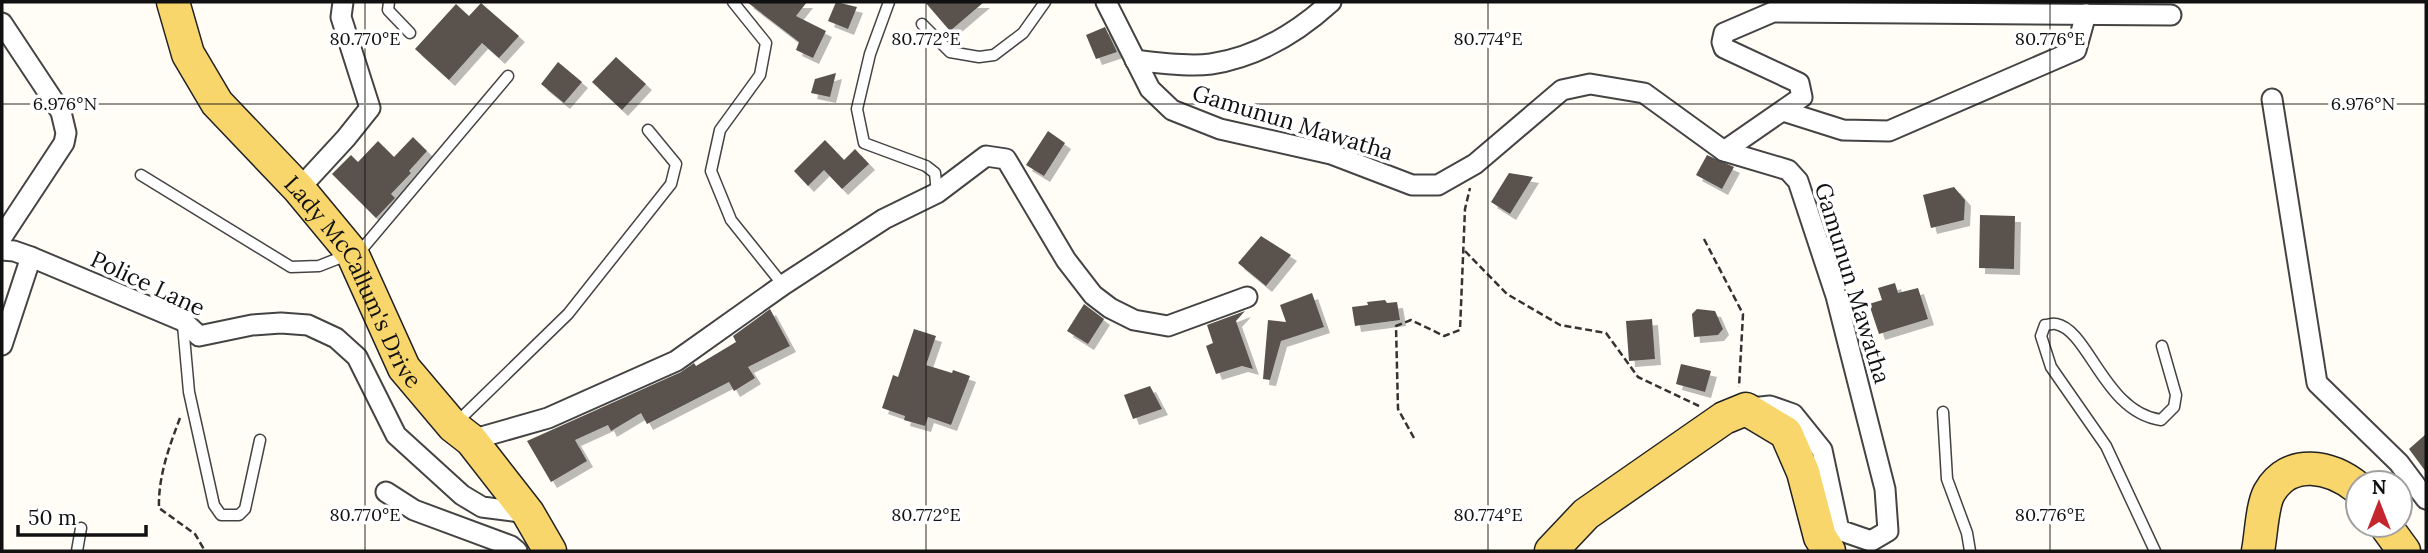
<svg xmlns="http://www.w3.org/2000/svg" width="2428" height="553" viewBox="0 0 2428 553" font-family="Lora,serif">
<defs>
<filter id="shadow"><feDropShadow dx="6" dy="6" stdDeviation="0" flood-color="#0004"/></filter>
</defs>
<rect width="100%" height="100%" fill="#fffdf5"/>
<g fill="#5a524d" filter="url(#shadow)">
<path d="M747,2h60l-11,14 30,15 -13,27 -17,-8 3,-8z"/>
<path d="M836,2l21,5 -9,22 -20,-8z"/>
<path d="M925,2h59l-34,29z"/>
<path d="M481,3l38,33 -20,22 -17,-15 -33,37 -34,-31 41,-45 13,12z"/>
<path d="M1105,27l12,25 -21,7 -10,-24z"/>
<path d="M616,57l30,27 -24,26 -30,-28z"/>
<path d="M558,62l24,20 -18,21 -23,-19z"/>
<path d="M836,73l-6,24 -19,-4 4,-14z"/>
<path d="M1048,131l17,12 -21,33 -18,-11z"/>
<path d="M413,137l14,14 -18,20 2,2 -20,21 4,4 -19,20 -44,-44 19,-19 7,7 20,-21 16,16z"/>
<path d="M825,140l19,20 11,-11 14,15 -27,25 -18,-19 -16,16 -14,-15z"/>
<path d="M1707,155l27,12 -12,22 -26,-14z"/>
<path d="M1509,173l24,4 -23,37 -19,-12z"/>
<path d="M1954,187l11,13 -1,20 -33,8 -8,-33z"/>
<path d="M1980,215l35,1 -1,53 -35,-1z"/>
<path d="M1261,236l30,19 -25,31 -28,-23z"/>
<path d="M1895,283l3,10 20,-5 10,31 -49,15 -10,-30 13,-4 -4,-12z"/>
<path d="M1312,293l12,34 -43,14 -11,39 -7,-1 5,-59 18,2 -6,-17z"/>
<path d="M1385,300l2,3 10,-1 3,18 -45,6 -3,-19 16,-2 -1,-3z"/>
<path d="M1084,304l20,15 -16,25 -21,-13z"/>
<path d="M770,309l20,37 -42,21 7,11 -21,13 -5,-9 -82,42 -6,-11 -30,18 -3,-6 -33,15 12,21 -36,21 -24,-41 154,-69 13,-9 2,3 40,-24 -3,-6z"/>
<path d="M1697,309l18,2 8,18 -5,6 -24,2 -2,-23z"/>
<path d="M1245,311l-9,10 17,48 -11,-3 -26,8 -10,-28 7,-3 -6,-18z"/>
<path d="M1652,319l3,40 -26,2 -3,-40z"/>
<path d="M914,329l22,7 -10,29 26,8 1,-3 17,6 -19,49 -23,-8 -3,9 -21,-6 1,-4 -23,-8 11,-33 5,2z"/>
<path d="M1681,364l30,7 -6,21 -29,-8z"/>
<path d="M1150,386l12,23 -29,10 -9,-24z"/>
<path d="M2426,434v38l-17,-23z"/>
</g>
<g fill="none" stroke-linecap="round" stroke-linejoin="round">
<defs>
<g id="service">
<path d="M389,2l-1,8 22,23"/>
<path d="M733,2l33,41 -6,32 -40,55 -9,41 20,49 52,65"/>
<path d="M889,2l-19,52 -13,55 7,34 62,23 9,7 2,20"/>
<path d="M922,24l28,28 29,5 15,-2 29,-22 22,-31"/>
<path d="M141,175l150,92 28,-1 28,-11"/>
<path d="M357,255l151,-179"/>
<path d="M183,325l6,67 25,113 7,10h18l6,-6 15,-69"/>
<path d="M1943,412l4,67 20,54 3,18"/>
<path d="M456,423l112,-109 103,-130 5,-20 -28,-34"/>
<path d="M77,551l4,-23"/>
<path d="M2155,551l-49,-105 -55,-79 -10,-31 4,-11c4,0 7,-2 11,-1 33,6 48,88 105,96l13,-13 2,-12 -14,-49"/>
</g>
<g id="minor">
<path d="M1106,2l44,87 22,21 48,19 111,25 81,31h26l37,-21 87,-74 28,-6 54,9 80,58 64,19 10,11 38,115 49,193 3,42 -17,10 -32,-11 -17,-80 -29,-36 -23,-8 -19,2"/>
<path d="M2,23l59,89 5,21 -2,10 -62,94"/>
<path d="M1135,60c22,3 54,7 76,4 46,-7 87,-32 120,-62"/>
<path d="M2272,99l45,284 82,80 27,36"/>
<path d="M1783,111l60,19 46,1 187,-81 10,-36"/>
<path d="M1724,151l78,-54 -3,-14 -75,-35 -2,-6 2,-9 49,-21 398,3"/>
<path d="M299,189l47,-51 24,-30 -29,-91 2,-15"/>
<path d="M2,250l12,1 17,6 152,64 16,15 53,-11 29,-2 27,2 28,13 21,19 39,78 66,60 20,12 46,6"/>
<path d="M2,345l29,-88"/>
<path d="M471,440l77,-22 128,-57 107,-76 101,-66 53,-26 49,-37 20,3 60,101 27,35 17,13 24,12 34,6 79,-29"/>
<path d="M386,492l28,18 97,36 6,5"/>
</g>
<g id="primary">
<path id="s1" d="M173,2l15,52 29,49 82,86 53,64 52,115 49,58 18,14 57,73 22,38"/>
<path d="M2385,525l19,26"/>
<path d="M1551,551l35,-37 138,-96 22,-9 40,24 17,39 17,65 9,14"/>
<path d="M2258,551c3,-15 4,-45 11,-58 20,-36 62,-27 89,-5"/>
</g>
</defs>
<use href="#service" stroke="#444" stroke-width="13"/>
<use href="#minor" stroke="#444" stroke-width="23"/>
<use href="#primary" stroke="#222" stroke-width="35"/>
<g stroke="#333" stroke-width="2.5" stroke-dasharray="7 3.5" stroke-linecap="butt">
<path d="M1704,239l39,75 -4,73"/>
<path d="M1465,251l42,43 53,31 46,8 32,44 61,29"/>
<path d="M180,418c-11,29 -22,59 -21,90l36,26 10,17"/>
<path d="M1414,438l-16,-29 -2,-83 15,-6 33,16 16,-6 5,-121 5,-21"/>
</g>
<use href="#service" stroke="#fff" stroke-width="10"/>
<use href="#minor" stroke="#fff" stroke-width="19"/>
<use href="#primary" stroke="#f9d66b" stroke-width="32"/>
</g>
<path fill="none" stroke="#111" stroke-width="2" stroke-opacity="0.45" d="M365,2v549M926,2v549M1488,2v549M2050,2v549M2,104h2424"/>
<g text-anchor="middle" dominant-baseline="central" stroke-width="7" stroke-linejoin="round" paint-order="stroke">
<g font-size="23" fill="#111" stroke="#fff">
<text transform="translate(1293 122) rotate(17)">Gamunun Mawatha</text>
<text stroke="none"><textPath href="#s1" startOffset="338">Lady McCallum's Drive</textPath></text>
<text transform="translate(148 283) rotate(25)">Police Lane</text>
<text transform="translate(1853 283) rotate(73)">Gamunun Mawatha</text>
</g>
</g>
<g font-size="18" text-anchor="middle" fill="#111" stroke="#fff" stroke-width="7" stroke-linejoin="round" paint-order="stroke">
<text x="365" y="45">80.770°E</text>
<text x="926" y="45">80.772°E</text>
<text x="1488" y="45">80.774°E</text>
<text x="2050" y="45">80.776°E</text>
<text x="65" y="110">6.976°N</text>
<text x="2363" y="110">6.976°N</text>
<text x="365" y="521">80.770°E</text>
<text x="926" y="521">80.772°E</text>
<text x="1488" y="521">80.774°E</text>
<text x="2050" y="521">80.776°E</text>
</g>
<rect width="2428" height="553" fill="none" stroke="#111111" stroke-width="7"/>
<g transform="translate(2379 504)"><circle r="33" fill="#ffffff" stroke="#a0a0a0" stroke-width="2"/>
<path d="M0-5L12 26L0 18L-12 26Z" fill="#c4262e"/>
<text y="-10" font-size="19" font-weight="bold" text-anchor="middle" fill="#111111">N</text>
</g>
<path d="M18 525v10h128v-10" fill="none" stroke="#111111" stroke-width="3.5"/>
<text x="28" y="525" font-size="21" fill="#111111" stroke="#ffffff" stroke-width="5" paint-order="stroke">50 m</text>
</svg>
